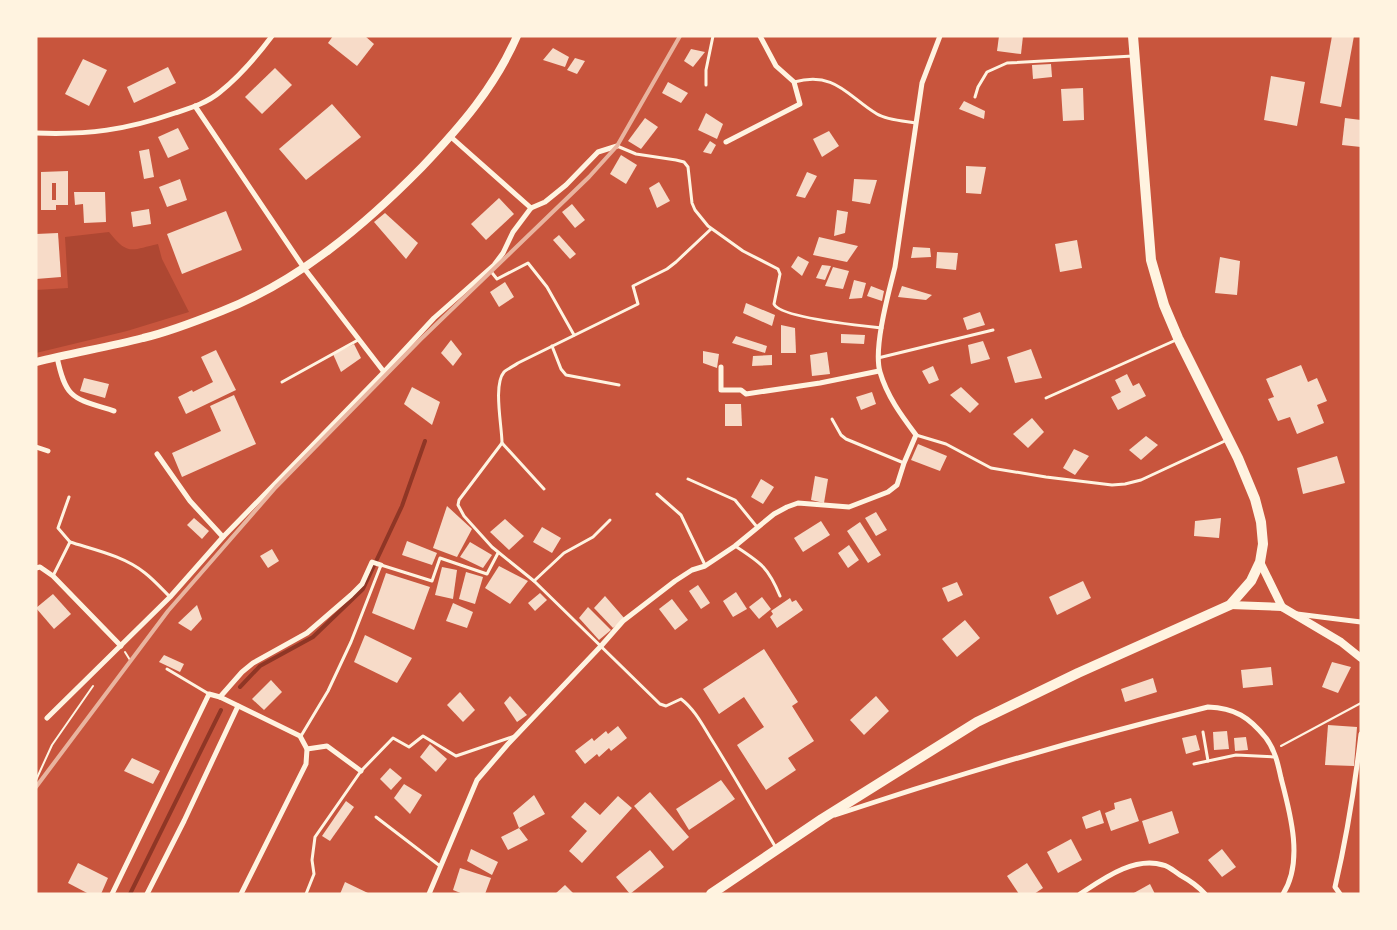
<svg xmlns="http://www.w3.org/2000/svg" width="1397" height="930" viewBox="0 0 1397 930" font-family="'Roboto Condensed',sans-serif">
<rect width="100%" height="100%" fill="#c8553d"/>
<path fill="#ae4732" d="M109,232c19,24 22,18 49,12l4,15 27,53 -62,19 -91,22v-63l32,-2 -3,-51z"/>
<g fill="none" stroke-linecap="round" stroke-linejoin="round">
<g stroke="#8f3625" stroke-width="4">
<path d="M240,687l20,-21 53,-29 50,-48 39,-83 23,-65"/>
<path d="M130,894l91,-184"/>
</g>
</g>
<g fill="#f7dbc8" fill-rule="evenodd">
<path d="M333,36h32l9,8 -17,22 -29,-23z"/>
<path d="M999,36h24l-2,18 -24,-3z"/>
<path d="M1332,36h22l-13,71 -21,-4z"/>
<path d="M553,48l16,9 -4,10 -22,-7z"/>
<path d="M691,49l14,3 -12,15 -9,-6z"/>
<path d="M575,58l10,3 -8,13 -10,-4z"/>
<path d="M83,59l24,11 -18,36 -24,-12z"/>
<path d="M1051,64l1,13 -19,2 -1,-14z"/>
<path d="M168,67l8,16 -42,20 -7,-16z"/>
<path d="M275,68l17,17 -30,29 -17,-17z"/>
<path d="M1271,76l34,6 -8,44 -33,-6z"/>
<path d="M668,82l20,11 -7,10 -19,-10z"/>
<path d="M1083,88l1,32 -21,1 -2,-32z"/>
<path d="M964,101l21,10 -1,8 -25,-10z"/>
<path d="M332,104l29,33 -55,43 -27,-31z"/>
<path d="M706,113l17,11 -6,15 -19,-9z"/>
<path d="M645,118l13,9 -17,22 -13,-8z"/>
<path d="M1345,118l16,2v27l-19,-2z"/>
<path d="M178,128l11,21 -21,9 -10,-21z"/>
<path d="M829,131l10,15 -17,11 -9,-18z"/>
<path d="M710,141l6,4 -5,9 -8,-2z"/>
<path d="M149,149l5,28 -10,2 -5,-28z"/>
<path d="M621,155l16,10 -11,19 -16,-10z"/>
<path d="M966,166l20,1 -5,27 -15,-1z"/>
<path d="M68,171v34h-12v5h-15v-38zM52,183h4v17h-4z"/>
<path d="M807,172l10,4 -12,22 -9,-2z"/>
<path d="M180,179l7,21 -20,7 -8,-20z"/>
<path d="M854,179l23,1 -7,24 -18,-3z"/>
<path d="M659,182l11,19 -13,7 -8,-20z"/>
<path d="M74,192h31l1,30 -22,1 -1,-19 -8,1z"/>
<path d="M499,198l15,16 -28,26 -15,-16z"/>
<path d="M572,204l13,16 -10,8 -13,-16z"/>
<path d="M149,209l2,15 -18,3 -2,-15z"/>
<path d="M837,210l11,2 -3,21 -11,3z"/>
<path d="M226,211l16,39 -60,24 -15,-40z"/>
<path d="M385,213l33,30 -12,16 -32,-37z"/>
<path d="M58,233l3,44 -25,2v-45z"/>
<path d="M559,235l17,19 -6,5 -17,-19z"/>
<path d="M819,237l39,9 -11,16 -34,-7z"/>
<path d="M1077,240l5,28 -22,4 -5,-28z"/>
<path d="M913,247l17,1 1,9 -20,1z"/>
<path d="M937,252l21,1 -2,17 -20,-2z"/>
<path d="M798,256l11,6 -7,14 -11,-9z"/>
<path d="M1220,257l20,4 -3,34 -22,-2z"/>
<path d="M822,265l9,1 -6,14 -9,-2z"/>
<path d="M833,267l16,4 -6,18 -18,-3z"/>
<path d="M854,280l12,3 -4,15 -13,1z"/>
<path d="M505,282l9,15 -15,10 -9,-15z"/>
<path d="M871,286l13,5 -2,10 -15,-5z"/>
<path d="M902,286l30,9 -6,5 -28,-3z"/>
<path d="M746,303l29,12 -3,11 -29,-13z"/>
<path d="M980,312l5,13 -18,5 -4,-12z"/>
<path d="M781,325l14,3 1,25h-15z"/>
<path d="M841,334l24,1 -1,9 -23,-1z"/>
<path d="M736,336l31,10 -2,7 -33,-10z"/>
<path d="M451,340l11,14 -9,12 -12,-13z"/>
<path d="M983,341l7,18 -19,5 -3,-19z"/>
<path d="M354,344l7,14 -20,14 -8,-18z"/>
<path d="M1031,349l11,29 -27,5 -8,-26z"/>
<path d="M216,350l20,40 -50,24 -8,-17 14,-7 1,2 20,-10 -12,-25z"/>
<path d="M703,351l16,3 -2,14 -14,-5z"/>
<path d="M827,352l3,22 -18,2 -2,-21z"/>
<path d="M772,355v10l-20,1 1,-10z"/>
<path d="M1301,365l7,17 9,-4 10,23 -10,4 7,18 -27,11 -7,-17 -12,4 -10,-22 6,-2 -8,-18z"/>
<path d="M933,366l6,14 -10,4 -7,-13z"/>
<path d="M1127,374l6,12 6,-3 7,13 -28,14 -7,-13 10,-5 -6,-12z"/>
<path d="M84,378l25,6 -4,14 -25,-7z"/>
<path d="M412,387l28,15 -8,23 -28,-21z"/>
<path d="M961,387l18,17 -9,9 -20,-18z"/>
<path d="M872,392l4,12 -15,6 -5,-13z"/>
<path d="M234,395l22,49 -74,33 -10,-24 49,-22 -11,-25z"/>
<path d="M725,404h16l1,22h-17z"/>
<path d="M1032,418l12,14 -16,16 -15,-14z"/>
<path d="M1146,436l12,9 -17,15 -12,-10z"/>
<path d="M918,444l29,12 -7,15 -29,-11z"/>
<path d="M1074,449l15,7 -14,19 -12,-7z"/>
<path d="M1337,456l8,27 -42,11 -6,-26z"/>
<path d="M815,476l13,3 -4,24 -13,-3z"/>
<path d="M761,479l13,8 -11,17 -12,-7z"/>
<path d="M447,506l25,23 -15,28 -24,-9z"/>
<path d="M876,512l11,18 -11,6 -11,-18z"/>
<path d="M194,518l15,13 -7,8 -15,-14z"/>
<path d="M1221,518l-2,20 -25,-2 1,-15z"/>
<path d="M505,519l19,17 -15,14 -19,-18z"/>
<path d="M821,521l9,14 -27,17 -9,-14z"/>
<path d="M860,522l21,33 -13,8 -21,-32z"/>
<path d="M542,527l19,11 -9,15 -19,-11z"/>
<path d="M407,541l30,12 -5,12 -30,-10z"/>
<path d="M470,542l22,13 -9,13 -23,-11z"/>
<path d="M849,545l10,15 -11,8 -10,-15z"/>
<path d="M272,549l7,12 -11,7 -8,-12z"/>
<path d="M499,566l29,15 -18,23 -25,-16z"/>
<path d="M442,567l15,3 -4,29 -18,-4z"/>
<path d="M466,572l17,5 -8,27 -16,-5z"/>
<path d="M386,573l44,14 -16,43 -42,-17z"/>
<path d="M1083,581l8,17 -34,17 -8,-18z"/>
<path d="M957,582l6,13 -15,7 -6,-14z"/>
<path d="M698,585l12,18 -9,6 -12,-18z"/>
<path d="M736,592l11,17 -14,8 -10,-16z"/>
<path d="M540,593l7,7 -12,11 -7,-8z"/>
<path d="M53,594l18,20 -17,15 -18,-21z"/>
<path d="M605,596l20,23 -12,9 -19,-20z"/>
<path d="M762,597l9,12 -12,10 -10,-12z"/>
<path d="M790,598l2,4 4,-2 7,10 -26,18 -7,-11 3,-3 -2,-3z"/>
<path d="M672,599l16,21 -13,10 -16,-21z"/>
<path d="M453,603l20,9 -6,16 -21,-7z"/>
<path d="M197,605l5,14 -11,12 -13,-8z"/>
<path d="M588,607l23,23 -12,10 -20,-22z"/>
<path d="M965,620l15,18 -23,19 -15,-18z"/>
<path d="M365,635l47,23 -15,25 -43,-21z"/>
<path d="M764,649l34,53 -6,4 22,35 -26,17 8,12 -30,20 -29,-45 27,-18 -20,-30 -25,17 -16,-25z"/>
<path d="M164,655l20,9 -4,8 -21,-10z"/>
<path d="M1332,662l19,5 -13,26 -16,-6z"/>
<path d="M1271,667l2,18 -30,3 -2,-18z"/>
<path d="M1153,678l4,14 -32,10 -4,-13z"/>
<path d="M271,680l11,12 -18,18 -12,-11z"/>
<path d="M460,692l15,18 -12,12 -16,-17z"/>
<path d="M510,696l17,19 -10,7 -13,-19z"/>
<path d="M876,696l13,15 -25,24 -14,-15z"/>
<path d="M1328,725l29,2 -3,39 -29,-1z"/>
<path d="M618,726l9,12 -16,13 -2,-3 -10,9 -2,-3 -12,10 -10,-13 17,-13 2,3 12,-10 2,3z"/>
<path d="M1227,731l2,18 -15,1 -1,-18z"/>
<path d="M1196,735l4,15 -14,4 -4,-16z"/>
<path d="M1246,737l2,13 -13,1 -1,-13z"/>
<path d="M430,744l17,15 -11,13 -16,-15z"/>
<path d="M132,758l28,13 -7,13 -29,-13z"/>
<path d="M390,768l12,10 -11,12 -11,-11z"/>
<path d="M721,780l14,19 -46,31 -13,-21z"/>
<path d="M404,784l18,11 -12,19 -16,-16z"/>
<path d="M650,792l39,45 -16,14 -39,-45z"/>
<path d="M534,795l11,19 -26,14 9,12 -20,10 -7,-13 18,-9 -6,-15z"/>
<path d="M618,796l14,12 -50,55 -13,-12 18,-20 -16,-14 14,-15 15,13z"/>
<path d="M1131,798l8,23 -28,10 -6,-18 10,-4 -1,-6z"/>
<path d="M346,801l8,6 -24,34 -8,-5z"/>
<path d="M1100,810l4,13 -18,6 -4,-12z"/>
<path d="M1172,811l7,22 -30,11 -7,-23z"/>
<path d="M1071,839l11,21 -24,13 -11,-21z"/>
<path d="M471,849l27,13 -6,13 -25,-14z"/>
<path d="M1222,849l14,18 -14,10 -14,-17z"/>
<path d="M650,850l14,17 -34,27 -14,-17z"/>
<path d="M78,863l30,15 -7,16h-12l-21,-11z"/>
<path d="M1027,863l16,25 -9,6h-15l-12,-18z"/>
<path d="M460,868l31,10 -6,16h-22l-10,-4z"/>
<path d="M345,882l25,12h-30z"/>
<path d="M1150,884l5,10h-23z"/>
<path d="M565,885l9,9h-19z"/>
</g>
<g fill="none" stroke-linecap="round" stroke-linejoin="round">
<g stroke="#fff3e0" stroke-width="2">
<path d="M125,652l5,8"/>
<path d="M1281,746l80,-43"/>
<path d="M36,780l16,-35 41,-59"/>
</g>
<g stroke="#fff3e0" stroke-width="3">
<path d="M794,82c42,-11 53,14 83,32 10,6 27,7 39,9"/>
<path d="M706,85v-15l7,-34"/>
<path d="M975,97l3,-10 9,-15 20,-9 126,-7"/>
<path d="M617,146l19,8 40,6 8,2 4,5 4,36 3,7 13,16 35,25 35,18 2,5 -6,30c6,14 90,22 108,24"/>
<path d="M711,229l-35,33 -9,7 -34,17 5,18 -120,59c-4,3 -11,6 -14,9 -11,13 -2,54 -2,71l-43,57 -1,5 6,11 28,31 42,34 126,123 6,2 15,-7c15,11 24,31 34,46 21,34 41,69 61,103"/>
<path d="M489,269l8,10 31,-16 19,24 27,48"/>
<path d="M552,346l9,23 5,6 53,10"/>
<path d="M878,358l115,-28"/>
<path d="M282,382l76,-42"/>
<path d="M1046,398l130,-58"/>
<path d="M832,419l9,16 5,4 58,24"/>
<path d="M916,435l30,9 45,24 55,9 66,8 13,-1 16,-4 86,-40"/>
<path d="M502,443l42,46"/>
<path d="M688,479l47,21 22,27"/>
<path d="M657,494l24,21 24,50"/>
<path d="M70,542c25,8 54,14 75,31 9,7 17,16 25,24"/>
<path d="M735,546c26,17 33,21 45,50"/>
<path d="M53,576l17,-34 -12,-14 11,-31"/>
<path d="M534,581l30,-28 29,-16 17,-17"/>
<path d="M167,669l42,25"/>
<path d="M1203,732l5,29"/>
<path d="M301,736l27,-45 23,-49 30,-77 51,16 8,-23 47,16 11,-21"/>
<path d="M1194,764l42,-9 39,2"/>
<path d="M376,817l64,49"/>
<path d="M306,894l8,-20 -2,-14 3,-23 46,-66 32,-33 16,9 14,-11 33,20 59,-20"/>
</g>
<g stroke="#fff3e0" stroke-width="5">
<path d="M195,106l109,162 80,104"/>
<path d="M36,133c52,2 90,-3 139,-20 15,-5 32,-10 45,-21 20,-16 37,-36 52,-56"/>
<path d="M451,137l80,71"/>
<path d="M726,142l74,-38 -6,-22 -18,-16 -16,-30"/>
<path d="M57,357c9,43 16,41 57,54"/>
<path d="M721,367v23h20l5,4 74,-11 59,-12"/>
<path d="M36,447l12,4"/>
<path d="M157,454l33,47 33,36"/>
<path d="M36,568l4,-1 13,9 68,70"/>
<path d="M1297,614l64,8"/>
<path d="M220,697l22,-25 11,-9 54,-30 44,-38 11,-11 10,-22 9,3"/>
<path d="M47,718l123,-121 53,-60 161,-165 50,-54 60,-53 9,-12 10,-21 18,-24 14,-6 21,-17 32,-33 19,-6"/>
<path d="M307,749l20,-3 34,25"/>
<path d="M835,815c123,-41 247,-77 373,-108 27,1 41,10 58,31 9,12 12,26 15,40 9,34 23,84 2,116"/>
<path d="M112,894l97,-200 11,3 80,39 7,13 -1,15 -65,130"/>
<path d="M147,894l37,-73 54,-115"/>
<path d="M429,894l48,-114 31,-36 93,-98 22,-25 52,-40 17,-11 13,-4 30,-20 39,-32 13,-7 11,-4 51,4 39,-15 9,-7 7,-22 12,-28c-15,-20 -29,-39 -36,-63 -7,-24 9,-81 15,-105l27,-184 18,-47"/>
<path d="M1080,894c23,-15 54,-38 83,-29 6,1 12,7 17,10 9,5 18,11 25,19"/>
<path d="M1340,894l-5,-7c12,-51 20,-102 26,-153"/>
</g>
<g stroke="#fff3e0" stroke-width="8">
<path d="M36,362c36,-9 72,-15 107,-24 26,-6 54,-17 79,-27 77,-30 143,-86 200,-144 38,-40 73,-80 95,-131"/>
<path d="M1260,562l22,45"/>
<path d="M1230,605l52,2 59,35 20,16"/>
</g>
<path stroke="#fff3e0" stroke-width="10" d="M711,894l111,-75 155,-97 101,-49 152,-68 21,-24 9,-19 3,-18 -2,-22 -6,-23 -17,-41 -60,-120 -14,-33 -13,-45 -18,-224"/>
<path stroke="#e9b49f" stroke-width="4" d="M36,787l132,-176 108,-124 144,-147 169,-163 28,-31 63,-110"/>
</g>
<rect width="1397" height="930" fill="none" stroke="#fff3e0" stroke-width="75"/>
</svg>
